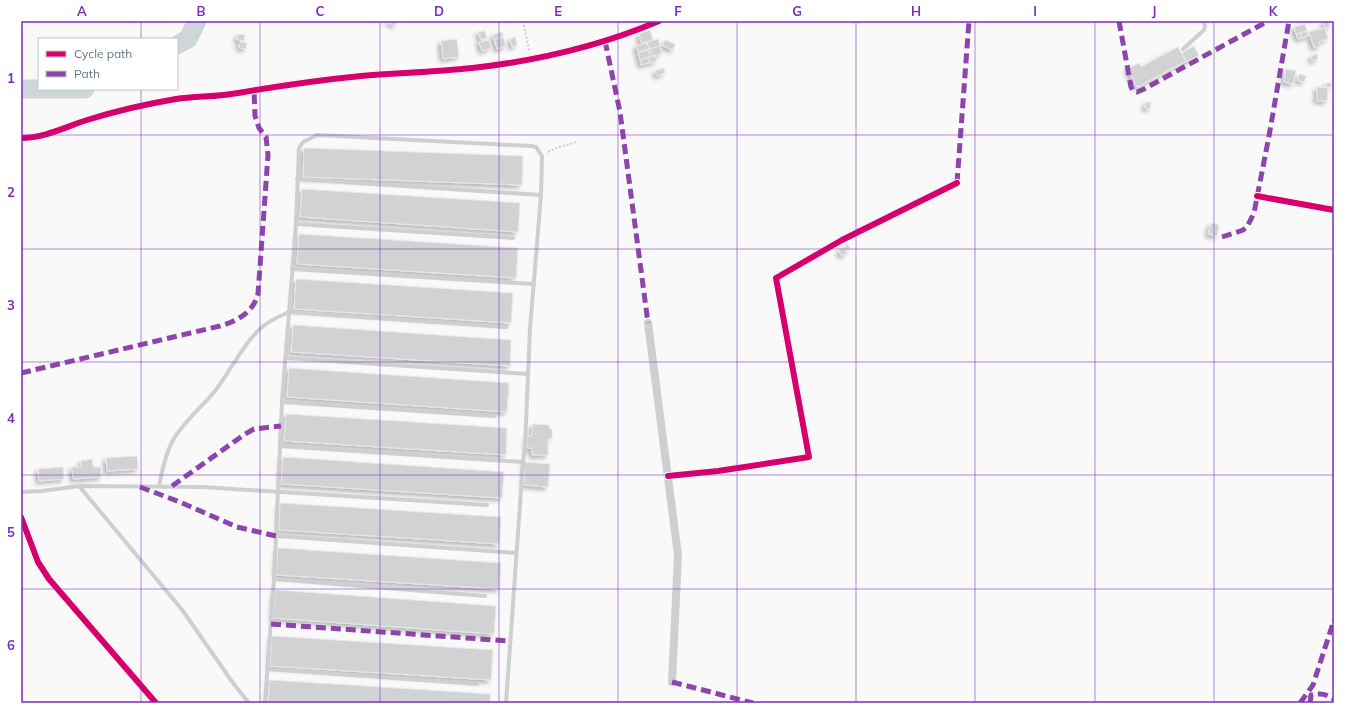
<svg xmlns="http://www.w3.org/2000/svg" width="1355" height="724" viewBox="0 0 1355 724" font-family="Mulish,sans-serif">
<defs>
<filter id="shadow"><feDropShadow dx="-3" dy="3" stdDeviation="2" flood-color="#0004"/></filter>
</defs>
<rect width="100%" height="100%" fill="#f9f9f9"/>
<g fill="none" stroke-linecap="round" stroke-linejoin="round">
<g stroke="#ced6d9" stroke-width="19">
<path d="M177,45l11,-6 9,-18"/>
<path d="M21,89h64"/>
</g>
</g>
<g fill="#d0d2d3" stroke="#e8e8e8" filter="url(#shadow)">
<path d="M387,21h11l-4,5z"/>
<path d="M1329,21l1,6 -5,1 -2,-6z"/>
<path d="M1305,24l2,7 -11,3 -2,-7z"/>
<path d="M1325,28l3,11 -9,3 1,4 -6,2 -5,-16z"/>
<path d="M650,30l3,10 -12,3 -2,-9z"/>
<path d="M485,31l2,7 -6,2 -3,-8z"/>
<path d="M1307,31l1,5 -6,2 -1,-5z"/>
<path d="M502,32l1,4 -9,3 -1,-4z"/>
<path d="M1300,33l2,5 -4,1 -2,-5z"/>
<path d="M238,34l7,1 -1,6 -7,-1z"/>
<path d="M503,37l3,9 -9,3 -3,-10z"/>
<path d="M515,37l2,8 -5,2 -2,-8z"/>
<path d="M457,39l2,18 -16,2 -2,-18z"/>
<path d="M658,39l2,7 -11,3 -2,-7z"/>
<path d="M489,40l2,8 -9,3 -3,-9z"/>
<path d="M665,40l10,4 -2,6 -10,-4z"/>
<path d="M240,42l7,1 -1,6 -7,-1z"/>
<path d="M647,43l2,6 -11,3 -2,-6z"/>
<path d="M660,46l2,7 -10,3 -2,-7z"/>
<path d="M1194,46l5,9 -12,7 -5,-9z"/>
<path d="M1178,47l8,14 -49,26 -10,-18 12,-6 2,4z"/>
<path d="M648,50l2,6 -10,4 -2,-7z"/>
<path d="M1317,54l1,5 -6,2 -1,-5z"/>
<path d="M655,56l2,5 -7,2 -2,-5z"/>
<path d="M648,58l1,5 -8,2 -1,-5z"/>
<path d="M664,68l1,5 -8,3 -2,-5z"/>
<path d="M1286,69l10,2 -3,13 -9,-2z"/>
<path d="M1299,74l7,2 -2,6 -6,-1z"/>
<rect x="1326" y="83" width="5" height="4"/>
<path d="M1317,87l11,1 -1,13h-10z"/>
<path d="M1146,102l5,1 -1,6 -5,-1z"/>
<path d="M304,148l219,8 -1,29 -219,-8z"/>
<path d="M302,189l218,14 -2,29 -218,-15z"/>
<path d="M1211,223l8,2 -2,11 -9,-2z"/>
<path d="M299,234l219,14 -2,30 -219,-14z"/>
<path d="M848,244l2,5 -4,1 -1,-5z"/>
<path d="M845,248l2,6 -6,2 -2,-6z"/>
<path d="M296,279l217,14 -2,30 -217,-14z"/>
<path d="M293,325l218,15 -1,26 -219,-14z"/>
<path d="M289,368l220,15 -2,29 -220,-15z"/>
<path d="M286,414l221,14 -1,27 -222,-14z"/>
<path d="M533,424l16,1 1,4h2v9l-4,1v16h-16v-7h-5v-11l5,-2z"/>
<path d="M137,456l1,13 -31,2 -1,-13z"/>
<path d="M283,457l221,15 -2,26 -221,-14z"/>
<path d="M92,459l1,8h8v10l-28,2 -1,-12h9v-6z"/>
<path d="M525,462l25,2 -2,23 -24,-2z"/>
<path d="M63,467l1,12 -25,2 -1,-12z"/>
<path d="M280,503l221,14 -2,27 -220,-14z"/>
<path d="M278,548l223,15 -2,26 -223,-14z"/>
<path d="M275,590l221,16 -2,28 -221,-16z"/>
<path d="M272,636l221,14 -2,30 -221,-14z"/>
<path d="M270,680l220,14v9h-222z"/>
</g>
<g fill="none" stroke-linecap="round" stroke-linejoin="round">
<g stroke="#cbcccd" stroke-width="2" stroke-dasharray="2 2" stroke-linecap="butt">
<path d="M523,21l6,29"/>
<path d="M548,152l11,-5 18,-5"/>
</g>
<g stroke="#cecfd0" stroke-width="4">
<path d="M1183,49l21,-19 1,-4 -1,-5"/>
<path d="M297,179l244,16"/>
<path d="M296,224l217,14"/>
<path d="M292,269l242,15"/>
<path d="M285,358l243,16"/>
<path d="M282,402l212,14"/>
<path d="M280,446l243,16"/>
<path d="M79,486l104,125 50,72 16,20"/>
<path d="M159,486c3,-15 6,-30 13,-44 10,-19 29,-34 43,-51 16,-21 28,-47 47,-64 8,-7 18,-11 27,-15l217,15"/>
<path d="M21,492l21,-1 37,-5 123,1 285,18"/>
<path d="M276,536l240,17"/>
<path d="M274,579l211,17"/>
<path d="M268,669l209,15"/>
<path d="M265,703l9,-124 8,-177 14,-178 3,-76 4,-6 14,-7 214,11 5,1 6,9 -1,39 -11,134 -5,117 -2,16 -17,241"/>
</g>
<g stroke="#cecfd0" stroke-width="8">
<path d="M21,138c24,0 44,-11 66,-18 29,-9 59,-16 89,-21 21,-3 41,-2 62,-6 41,-7 82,-13 123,-17 37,-3 74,-4 111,-8 64,-7 128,-22 187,-47"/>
<path d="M1257,196l77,14"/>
<path d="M648,323l30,232 -6,127"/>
<path d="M668,476l50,-5 91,-14 -33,-179 66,-38 115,-57"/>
<path d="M21,517l17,45 11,17 107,124"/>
</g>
<g stroke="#8e44ad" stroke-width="5" stroke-dasharray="10 5" stroke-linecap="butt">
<path d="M1119,21l12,66 2,4 4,1 7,-3 124,-68"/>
<path d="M605,41l15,71 28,211"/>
<path d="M957,183l12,-162"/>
<path d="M1222,237l21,-7 4,-3 7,-14 15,-77 20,-115"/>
<path d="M21,373l199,-47c17,-5 33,-13 38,-32l10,-139 -2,-18 -7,-9 -4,-12 -1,-26"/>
<path d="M172,486l73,-52 9,-5 27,-3"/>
<path d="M140,487l40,15 57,25 39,9"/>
<path d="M271,624l238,17"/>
<path d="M672,682l81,21"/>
<path d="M1300,703l13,-18 21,-65"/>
<path d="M1310,703l1,-8c10,-2 15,-1 23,4"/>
</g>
<defs>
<g id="cycleway">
<path d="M21,138c24,0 44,-11 66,-18 29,-9 59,-16 89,-21 21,-3 41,-2 62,-6 41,-7 82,-13 123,-17 37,-3 74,-4 111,-8 64,-7 128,-22 187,-47"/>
<path d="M1257,196l77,14"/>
<path d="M668,476l50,-5 91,-14 -33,-179 66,-38 115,-57"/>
<path d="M21,517l17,45 11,17 107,124"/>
</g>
</defs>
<use href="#cycleway" stroke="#fff" stroke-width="8"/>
<use href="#cycleway" stroke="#d6006c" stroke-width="6"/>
</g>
<path fill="none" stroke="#7b2cbf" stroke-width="1" stroke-opacity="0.55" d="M141,21v18M260,21v682M380,21v682M499,21v682M618,21v682M737,21v682M856,21v682M975,21v682M1095,21v682M1214,21v682M141,89v614M21,135h1313M21,249h1313M21,362h1313M21,475h1313M21,589h1313"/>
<rect width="1355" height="724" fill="none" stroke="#ffffff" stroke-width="44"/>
<rect x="38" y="38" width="140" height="52" fill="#ffffff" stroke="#c1c8cd"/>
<rect x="46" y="51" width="20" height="6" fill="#d6006c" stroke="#c1c8cd"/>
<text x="74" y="58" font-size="12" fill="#657683">Cycle path</text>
<rect x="46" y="71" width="20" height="6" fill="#8e44ad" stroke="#c1c8cd"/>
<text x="74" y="78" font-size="12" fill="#657683">Path</text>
<rect x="22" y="22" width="1311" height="680" fill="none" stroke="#7b2cbf" stroke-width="1.5"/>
<g font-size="13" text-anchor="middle" font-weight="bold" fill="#7b2cbf">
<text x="82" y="16">A</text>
<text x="201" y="16">B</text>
<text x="320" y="16">C</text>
<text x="439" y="16">D</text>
<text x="558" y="16">E</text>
<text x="678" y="16">F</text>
<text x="797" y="16">G</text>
<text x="916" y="16">H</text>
<text x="1035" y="16">I</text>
<text x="1154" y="16">J</text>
<text x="1273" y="16">K</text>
<text x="11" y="83">1</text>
<text x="11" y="197">2</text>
<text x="11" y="310">3</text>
<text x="11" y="423">4</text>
<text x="11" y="537">5</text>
<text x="11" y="650">6</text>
</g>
</svg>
